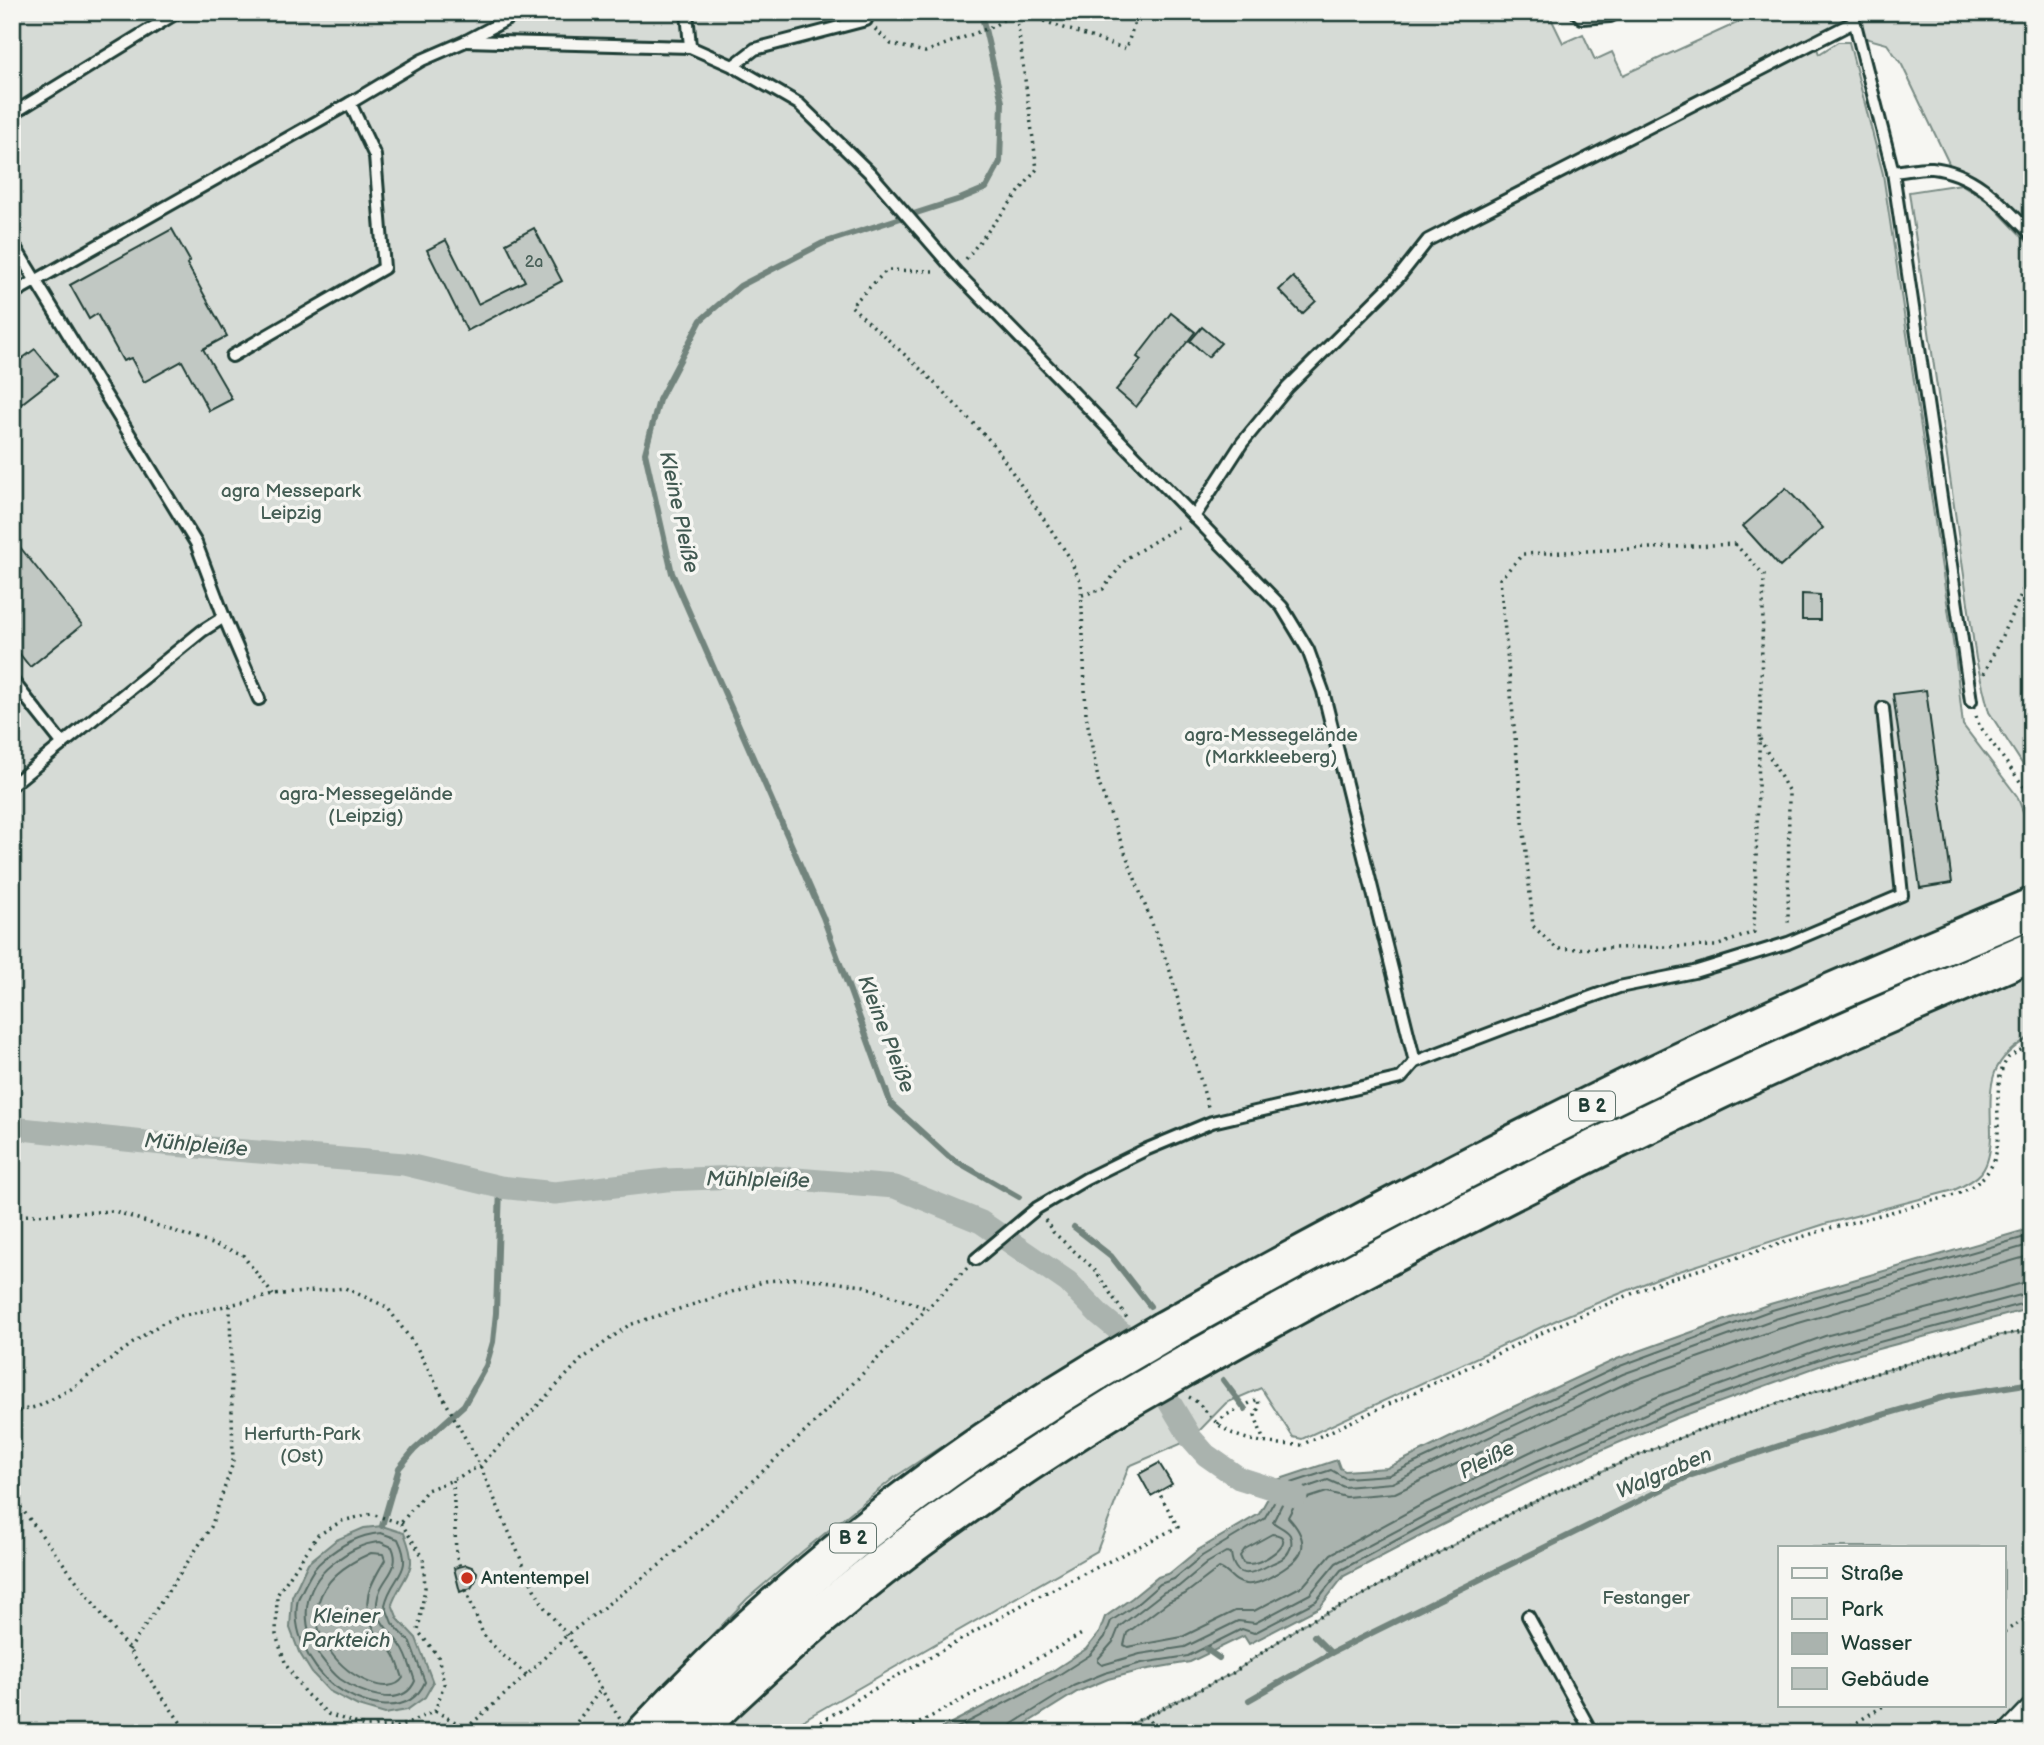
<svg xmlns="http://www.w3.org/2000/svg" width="2044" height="1745" viewBox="0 0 2044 1745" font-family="'Balsamiq Sans',sans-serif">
<rect width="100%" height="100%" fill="#f6f6f2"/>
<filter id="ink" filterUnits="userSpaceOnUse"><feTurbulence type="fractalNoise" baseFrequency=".0143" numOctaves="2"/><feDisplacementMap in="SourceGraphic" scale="14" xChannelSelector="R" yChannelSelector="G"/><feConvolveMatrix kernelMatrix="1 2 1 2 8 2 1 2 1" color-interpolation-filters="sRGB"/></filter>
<g filter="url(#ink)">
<g fill="#d6dbd6" stroke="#7a8c85" stroke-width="2" fill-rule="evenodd">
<path d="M12,12h1311l3,8 20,-8h202l15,31 20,-9 12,26 17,-8 11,23 138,-63h271v223l-37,-38 -41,-23 -52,-109 -15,-21 -29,-8 -4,-13 -39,20 4,11 19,-12h11l34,132 73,488 7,63 54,71 14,36 1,56 -68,31 -898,446 -171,112 -92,74 -56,48 -59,62 52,53 102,-93 78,-61 69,-49 140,-91 177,-102 321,-166 177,-82 228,-97v63c-46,25 -42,49 -41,96 0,14 -1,30 -10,41 -7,8 -18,13 -27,17l-129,34 -167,54 -95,39 -261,122 -9,-2 -32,-49 -35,15 -26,27 -17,13 -54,23 -32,85 -287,165 -26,17h-772z"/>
<path d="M1961,184l29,19 42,44v532l-43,-67 -13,-53 -67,-467z"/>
<path d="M2032,1331v402h-919l120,-60 70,-49 47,-22 168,-93 82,-37 96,-41 86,-29 219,-67zM1780,1547h224v158h-224z"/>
</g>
<g fill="#aab3ae" stroke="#72847d" stroke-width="2">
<path d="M2032,1228v80l-199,53 -159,58 -133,57 -105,52 -92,48 -24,31 -71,37 -5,-8 -54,26 -47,8 -35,9 -31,13 -66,41h-79l122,-63 32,-21 13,-16 6,-16 27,-19 26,-21 12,-4 28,-23 61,-36 10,-18 -6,-2 4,-14 7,1 63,-21 3,8 5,3 42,-3 126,-61 104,-48 153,-55z"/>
<path d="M382,1526l22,7c16,40 2,36 -12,71l6,15 18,19 17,45 -8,14 -18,13 -22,4 -27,-8 -29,-15 -17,-18 -13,-21 -9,-24 2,-31 16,-34 28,-23 28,-12z"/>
</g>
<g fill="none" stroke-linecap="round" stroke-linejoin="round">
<g stroke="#576c65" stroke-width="2">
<path d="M2032,1244l-257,75 -152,55 -231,109 -48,4 -16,-7 -41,14 -14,28c5,5 13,6 17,13 2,5 2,12 -1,16 -3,7 -11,10 -18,13 -18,10 -37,18 -40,-11l-5,-1 -19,11 -29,24 -14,5 -45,35 -6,15 -15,17v3l4,3 38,-11 45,-7 53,-26 17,2 55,-29 26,-31 92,-49 107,-52 133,-58 161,-58 203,-54"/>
<path d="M2032,1255l-254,74 -151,54 -232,110 -49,4 -19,-5 -31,10 -8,15c27,29 13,43 -16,59 -8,4 -16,9 -26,8 -13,-1 -17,-13 -27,-16l-34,26 -17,8 -41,31 -3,12 4,2 54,-10 53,-26h19l50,-26 27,-31 92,-50 107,-52 134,-58 161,-58 198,-53 9,-1"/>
<path d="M381,1533l17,6c17,35 -6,35 -13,66l7,18 18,19 15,40c-17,38 -66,23 -92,3 -24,-19 -42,-55 -35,-86 2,-4 5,-10 7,-14 6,-11 9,-18 19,-26 17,-14 34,-24 57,-26z"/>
<path d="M1272,1534c32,2 -13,36 -29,29l-3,-7 5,-7z"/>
<path d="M380,1542l12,5c11,24 -13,31 -15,55 -2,18 14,30 23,43 8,10 11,25 15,36 -13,30 -56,11 -75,-2 -8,-6 -15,-16 -21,-24 -19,-32 -17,-67 13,-91 14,-11 29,-21 48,-22z"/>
<path d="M371,1553l12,1 2,6c-15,25 -26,43 -10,71 5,9 13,14 18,22 5,7 7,17 10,25 -26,38 -159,-69 -32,-125z"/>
<path d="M947,1733l110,-57 33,-21 15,-18 6,-16 26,-17 23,-20 14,-5 28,-23 62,-37 11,-19 -1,-9 2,-3 55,-18 14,8 44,-3 231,-109 152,-56 260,-75"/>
<path d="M1009,1733v-5l3,-4 61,-38 32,-13 37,-10 46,-7 54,-27 12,4 62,-32 25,-31 91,-49 106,-51 133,-58 160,-57 201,-54"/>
</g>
<g stroke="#72847d" stroke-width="6">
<path d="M981,12l21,90 -2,60 -14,26 -26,11 -137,44 -83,43 -39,34 -42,80 -14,53 27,120 151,344 68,187 58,53 70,40"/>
<path d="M1074,1227l37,29 39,50"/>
<path d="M1223,1380l22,29"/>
<path d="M382,1526l17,-58 15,-18 50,-45 22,-39 7,-24 3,-29 4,-126"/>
<path d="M1314,1636l17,17 358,-177 111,-37 148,-43 84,-13"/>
<path d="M1206,1649l13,9"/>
<path d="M1249,1700l82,-47"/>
</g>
<path stroke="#aab3ae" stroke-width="23" d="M12,1128l161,17 231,19 96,23 55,6 111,-13 93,-4 136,11 86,35 87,60 32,33 23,19 44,64 24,40 15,17 33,23 57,18"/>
</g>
<g fill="#c1c8c3" stroke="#1f3d34" stroke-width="2">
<path d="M534,228l28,53 -95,50 -40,-81 19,-10 32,64 47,-23 -19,-38z"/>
<path d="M172,229l18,32 -3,3 40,72 -24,13 29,50 -23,12 -27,-50 -38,21 -13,-24 -8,3 -26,-47 -8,5 -19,-34z"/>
<path d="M1293,277l23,24 -14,13 -23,-24z"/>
<path d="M1171,313l24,19 -59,75 -20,-17 25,-30 -4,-3z"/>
<path d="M1202,327l19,16 -13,14 -18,-16z"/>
<path d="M35,349l22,27 -45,35v-45z"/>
<path d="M1786,488l37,40 -43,39 -37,-41z"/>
<path d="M12,537l70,88 -52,42 -18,-23z"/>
<path d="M1802,594l18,1v25h-18z"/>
<path d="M1926,690l26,193 -32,5 -27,-194z"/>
<path d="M1159,1463l13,21 -21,12 -12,-22z"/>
<path d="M466,1565l6,2 5,5 -1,8 -5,8 -11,4 -6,-24z"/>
</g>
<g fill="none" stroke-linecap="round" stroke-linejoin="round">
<defs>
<g id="lane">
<path d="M687,12l3,35"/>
<path d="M1576,12l6,6 28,-2 8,-4"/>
<path d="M1852,12l41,160 78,529"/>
<path d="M466,41l224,6 43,19 66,38 72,70 85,98 326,335 26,43 15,41 92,371"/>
<path d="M733,66l22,-17 111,-29 1,-8"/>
<path d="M12,114l166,-102"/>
<path d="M1893,172c13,-1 27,-5 39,-4 43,4 72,38 100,67"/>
<path d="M12,242l184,301 28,74 -22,14 -190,154"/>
<path d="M12,294l338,-191 72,-43 44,-19 55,-29"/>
<path d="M232,356l152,-88 -9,-112 -25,-53"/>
<path d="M1194,517l48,-74 46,-56 110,-109 30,-38 426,-218"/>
<path d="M224,617l35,82"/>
<path d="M12,680l50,63"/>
<path d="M976,1259l61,-51 49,-29 59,-29 67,-28 189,-44 14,-16 92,-35 112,-40 75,-15 94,-29 114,-48 -19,-187"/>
<path d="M1528,1616l64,117"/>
</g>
<path id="street" d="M2009,1733l23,-24"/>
<g id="highway">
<path d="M1164,1331c210,-117 424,-229 643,-327 74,-33 150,-64 225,-96"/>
<path d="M1187,1365c169,-95 341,-185 516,-268 108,-52 219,-98 329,-146"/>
<path d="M646,1733c134,-144 282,-261 450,-362"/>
<path d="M692,1733c128,-128 273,-235 427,-329"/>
</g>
</defs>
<use href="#lane" stroke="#1f3d34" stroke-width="16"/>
<use href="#street" stroke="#1f3d34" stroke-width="26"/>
<use href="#highway" stroke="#1f3d34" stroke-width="44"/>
<g stroke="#1f3d34" stroke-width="3.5" stroke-dasharray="2 5" stroke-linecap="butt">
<path d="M1017,12l109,37 12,-37"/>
<path d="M875,29l16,15 34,8 69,-26 21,-14"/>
<path d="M966,259l71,-90 -21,-157"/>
<path d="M933,271l-46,-1 -36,36 75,68 68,71 74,110 13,28 5,132 13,69 71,187 38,136"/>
<path d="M1735,544l29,31 -10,357 -38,14 -159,3 -24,-23 -33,-347 23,-25z"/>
<path d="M1082,595l21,-6 24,-31 54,-33"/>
<path d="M1984,674l48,-103"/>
<path d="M1976,716l3,9 48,66 5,12"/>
<path d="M1760,739l29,53 -1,135"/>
<path d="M12,1216l102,-5 128,43 31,41"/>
<path d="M1045,1220l8,12 41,37 33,49"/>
<path d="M1189,1397c12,6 18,17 28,26 22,20 55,21 84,22l264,-123 95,-40 167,-53 128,-34c59,-25 38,-61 44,-111 0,-8 4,-19 9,-26 6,-5 17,-10 24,-14"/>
<path d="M1248,1404l10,-5 1,8 -4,8 9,27"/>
<path d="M12,1413l27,-7 32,-17 73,-54 17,-11 20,-8 92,-21 72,-7 42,19 30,41 63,118 54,123 11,19 22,27 53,84"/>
<path d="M1218,1424l6,-8 15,-7"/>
<path d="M453,1480l3,74 4,13"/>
<path d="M12,1496l117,154 59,83"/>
<path d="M401,1523l22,34 2,31 -7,43 20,25 6,28 -9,27 -36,16 -35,-1 -36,-12 -23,-21 -19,-28 -10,-30 1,-40 41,-60 24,-14 29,-7 30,9 26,-33 26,-10 27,-14 101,-106 48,-35 137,-44 35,-3 63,8 62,22"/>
<path d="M466,1590l17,44 17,19 27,22"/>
<path d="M2004,1632l28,-17"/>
<path d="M129,1650l82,-123 22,-64 -3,-157"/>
<path d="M435,1711l31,17"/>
<path d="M1147,1714l8,19"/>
<path d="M807,1730l8,3"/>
<path d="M461,1733l66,-58 40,-40 94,-71 40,-35 105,-98 161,-163"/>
<path d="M569,1733l32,-44"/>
<path d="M803,1733l66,-41 160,-91 149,-74 -20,-36"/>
<path d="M901,1733l181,-99"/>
<path d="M1113,1733l120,-60 70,-49 47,-22 168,-93 82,-37 96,-41 86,-29 219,-67 31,-4"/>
<path d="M1839,1733l46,-28"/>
</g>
<use href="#lane" stroke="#f6f6f2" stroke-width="10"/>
<use href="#street" stroke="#f6f6f2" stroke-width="21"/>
<use href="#highway" stroke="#f6f6f2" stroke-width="38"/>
<defs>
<g id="highway-bridge">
<path d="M1096,1371l68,-40"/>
<path d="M1119,1404l68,-39"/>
</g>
</defs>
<use href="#highway-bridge" stroke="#1f3d34" stroke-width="44" stroke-linecap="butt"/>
<use href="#highway-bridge" stroke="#f6f6f2" stroke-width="38"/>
</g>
</g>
<circle fill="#c8321e" stroke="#f6f6f2" stroke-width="2.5" cx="467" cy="1578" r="7"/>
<g text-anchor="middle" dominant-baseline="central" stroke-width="7" stroke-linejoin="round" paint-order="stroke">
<g font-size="16" fill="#486058">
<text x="534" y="262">2a</text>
</g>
<g fill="#f6f6f2" stroke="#60746d" stroke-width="2">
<rect x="1569" y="1091.5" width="46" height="29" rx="5"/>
<rect x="830" y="1523.5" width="46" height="29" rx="5"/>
</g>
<g font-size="18" font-weight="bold" fill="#1f3d34">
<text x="1592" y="1106">B 2</text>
<text x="853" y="1538">B 2</text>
</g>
<g font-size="19" fill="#445d54" stroke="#f6f6f2">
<text x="291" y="491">agra Messepark<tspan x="291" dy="22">Leipzig</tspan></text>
<text x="1271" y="735">agra-Messegelände<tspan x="1271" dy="22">(Markkleeberg)</tspan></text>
<text x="366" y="794">agra-Messegelände<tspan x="366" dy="22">(Leipzig)</tspan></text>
<text x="302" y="1434">Herfurth-Park<tspan x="302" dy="22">(Ost)</tspan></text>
<text x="1646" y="1598">Festanger</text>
</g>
<g font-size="19" fill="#1f3d34" stroke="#f6f6f2" text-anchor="start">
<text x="481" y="1578">Antentempel</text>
</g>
<g font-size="21" font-style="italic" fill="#425a52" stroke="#f6f6f2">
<text transform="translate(679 512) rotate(78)">Kleine Pleiße</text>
<text transform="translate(886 1034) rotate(69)">Kleine Pleiße</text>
<text transform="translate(196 1145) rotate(5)">Mühlpleiße</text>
<text transform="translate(758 1180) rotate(1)">Mühlpleiße</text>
<text transform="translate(1487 1460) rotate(-27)">Pleiße</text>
<text transform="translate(1664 1473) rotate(-23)">Walgraben</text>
<text x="346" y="1616">Kleiner<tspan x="346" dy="24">Parkteich</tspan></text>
</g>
</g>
<rect width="2044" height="1745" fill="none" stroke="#f6f6f2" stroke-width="42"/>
<rect x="21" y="21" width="2002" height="1703" fill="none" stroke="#1f3d34" stroke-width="2.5" filter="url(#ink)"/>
<rect x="1778" y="1546" width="228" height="161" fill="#f6f6f2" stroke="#a0aca6" stroke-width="2"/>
<rect x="1792" y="1568" width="35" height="10" fill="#f6f6f2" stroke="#a0aca6" stroke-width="2"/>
<text x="1841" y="1580" font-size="21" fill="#1f3d34">Straße</text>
<rect x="1792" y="1598" width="35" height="21" fill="#d6dbd6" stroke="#a0aca6" stroke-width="2"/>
<text x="1841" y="1616" font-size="21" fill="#1f3d34">Park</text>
<rect x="1792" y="1633" width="35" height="21" fill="#aab3ae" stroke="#a0aca6" stroke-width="2"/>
<text x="1841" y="1650" font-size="21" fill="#1f3d34">Wasser</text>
<rect x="1792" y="1668" width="35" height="21" fill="#c1c8c3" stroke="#a0aca6" stroke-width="2"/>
<text x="1841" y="1686" font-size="21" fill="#1f3d34">Gebäude</text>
</svg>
